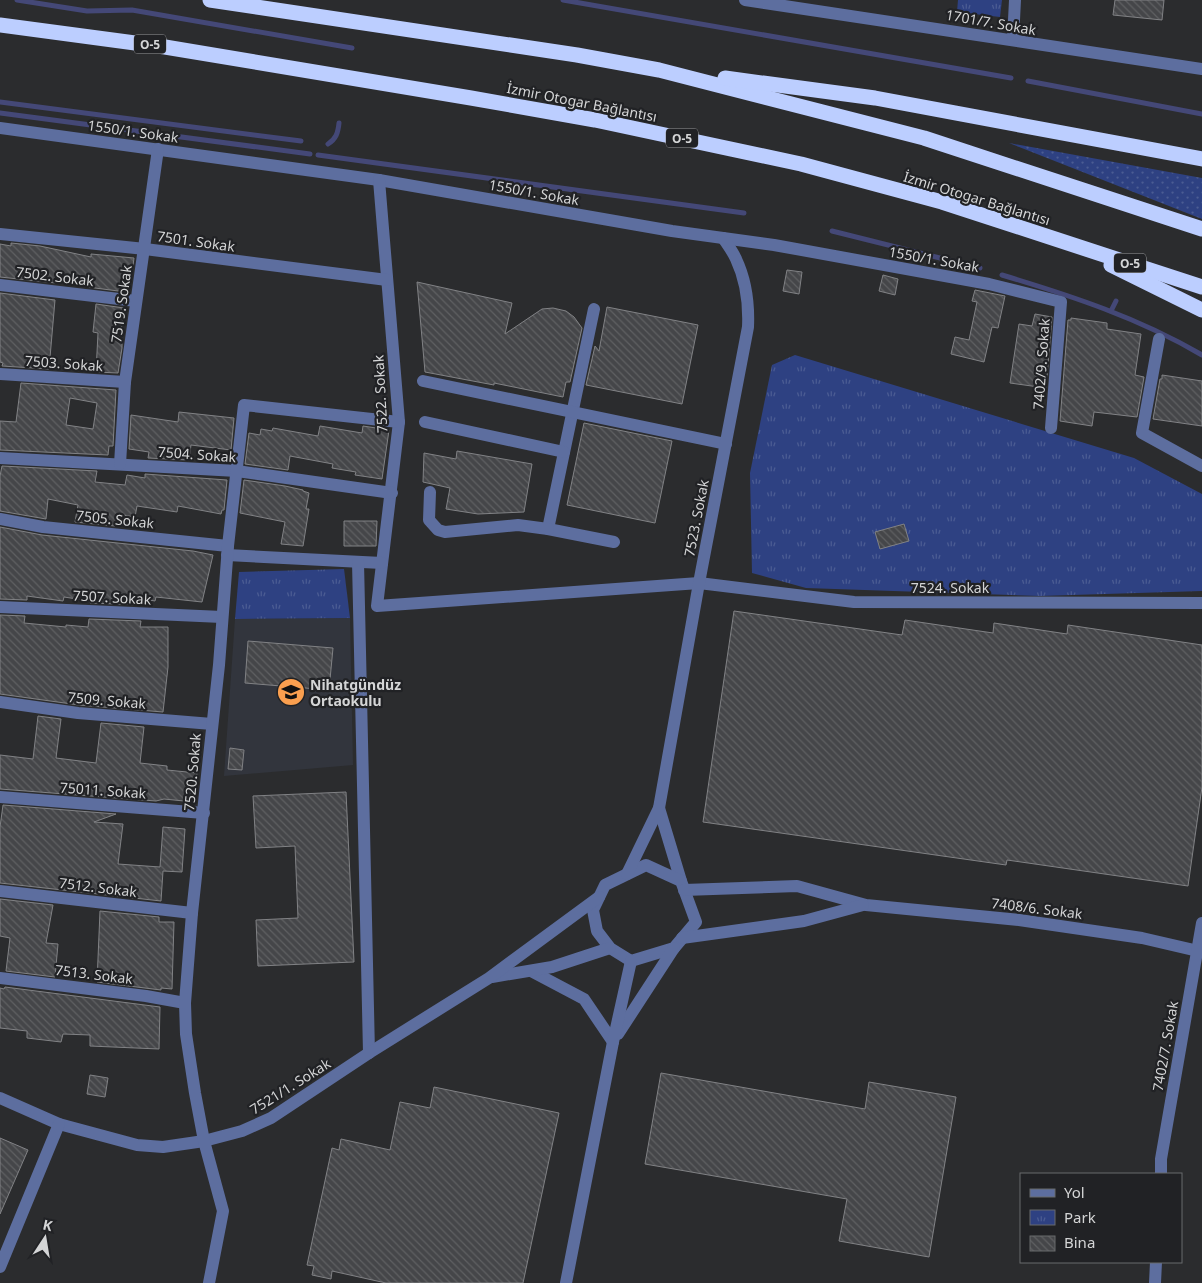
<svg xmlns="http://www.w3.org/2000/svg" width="1202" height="1283" viewBox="0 0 1202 1283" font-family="'Noto Sans',sans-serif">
<defs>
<pattern id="grass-dots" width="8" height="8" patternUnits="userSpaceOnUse" patternTransform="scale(1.25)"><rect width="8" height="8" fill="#2e4182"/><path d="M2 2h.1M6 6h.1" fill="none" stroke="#4b5c93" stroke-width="1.8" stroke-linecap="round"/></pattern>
<pattern id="park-tufts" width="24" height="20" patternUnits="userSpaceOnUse" patternTransform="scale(1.25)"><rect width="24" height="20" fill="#2e4182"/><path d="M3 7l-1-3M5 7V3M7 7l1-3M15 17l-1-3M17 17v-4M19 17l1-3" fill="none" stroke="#4b5c93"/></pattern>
<pattern id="building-back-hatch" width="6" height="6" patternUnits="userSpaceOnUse" patternTransform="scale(1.25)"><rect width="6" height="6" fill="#454649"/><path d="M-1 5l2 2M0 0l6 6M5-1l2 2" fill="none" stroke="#5f6062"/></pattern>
</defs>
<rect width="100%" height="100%" fill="#2b2c2e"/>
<path fill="#32353d" d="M350,618l3,147 -129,11 11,-157z"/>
<path fill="url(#grass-dots)" d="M1009,143l193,35v41z"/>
<g fill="url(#park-tufts)">
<path d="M958,0h44l-2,17 -43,-5z"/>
<path d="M795,355l339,103 68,36v97l-162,5 -234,-8 -54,-15 -2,-100 22,-108z"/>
<path d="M344,569l6,49 -115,1 4,-47z"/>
</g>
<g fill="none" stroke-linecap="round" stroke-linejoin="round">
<g stroke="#444877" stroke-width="5">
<path d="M17,0l70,11 45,-1 220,38"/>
<path d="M563,0l448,78"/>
<path d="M1028,81l174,33"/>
<path d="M0,102l301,39"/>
<path d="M0,113l310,41"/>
<path d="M328,144c8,-5 10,-11 11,-21"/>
<path d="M318,155l426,58"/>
<path d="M832,231l148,37"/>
<path d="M1002,275c70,21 137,43 200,80"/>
<path d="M1111,311l5,-10"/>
</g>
</g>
<g fill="url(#building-back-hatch)" stroke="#818285" fill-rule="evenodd">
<path d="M1115,0h49l-2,20 -49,-5z"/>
<path d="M11,243l29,3 51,11v-3l43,4 -4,30h-4v4l-31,-4 -38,-8 -1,3 -56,-6v-33l11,2z"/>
<path d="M787,270l15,2 -3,22 -16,-3z"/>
<path d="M883,275l15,4 -3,16 -16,-4z"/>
<path d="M417,282l95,21 -7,31 37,-25 11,-1 13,3 8,6 8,11 -12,54h-4l-3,15 -69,-14v2l-69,-13z"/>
<path d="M975,290l30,6 -7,32 -6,-1 -8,35 -33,-8 4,-17 14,3 8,-38 -5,-1z"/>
<path d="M0,293l55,7 -6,69 -47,-3 1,-3 -3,-1z"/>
<path d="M96,304l28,4 -4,31h2v9l-4,25 -22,-1 2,-39 -5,-1z"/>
<path d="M607,307l91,18 -16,79 -96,-19 9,-39 4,5z"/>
<path d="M1035,314l17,3 -6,71 -36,-5 9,-59 13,2z"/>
<path d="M1071,318l36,5v6l34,5 -6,41 9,2 -7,40 -43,-5 -2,14 -32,-5 8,-101h3z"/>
<path d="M1162,375l40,6v45l-49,-7 7,-40h2z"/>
<path d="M21,383l95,7 -3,56h-4l-1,9 -108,-5v-29l16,1zM70,398l27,5 -4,26 -27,-4z"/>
<path d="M179,412l55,6 -3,32 -40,-5 -2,15 -41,-2 1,-6 -20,-3 2,-34 47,7z"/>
<path d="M584,423l88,18 -17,82 -88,-18z"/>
<path d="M320,426l42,7 1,-7 26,4 -7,49 -27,-4 1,-3 -24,-4 1,-4 -43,-8 -2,14 -43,-6 4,-31 11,2 1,-6 11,2 1,-3 45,8z"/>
<path d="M457,451l75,13 -8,48 -46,2 -32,-5 4,-21 -27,-6 1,-29 32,6z"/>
<path d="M2,466l95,5 -2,11 30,3 2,-10 18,3v-4l82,6 -3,30h-2l-1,4 -43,-8 -1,6 -40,-6 -2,11 -18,-3 -2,12 -40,-4 3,-17 -30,-6 -2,20 -46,-8v-35z"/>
<path d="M244,480l41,6 18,4v1l6,2 -3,16h3l-6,37 -22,-2 4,-22 -45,-9z"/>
<path d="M344,521h33l-1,25h-32z"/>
<path d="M904,524l5,17 -29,8 -5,-17z"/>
<path d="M0,527l42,8 151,16 20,4 -11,47 -46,-5 -1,4 -11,-2 -1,6 -53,-2v-2l-26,-4 -1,4 -36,-5v4l-27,-1z"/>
<path d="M734,611l168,24 3,-15 88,13 1,-10 73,11 1,-9 134,20v142l-14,99 -181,-26 -1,5 -303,-43z"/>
<path d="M0,615l25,1 -1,7 42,4v-2l22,2 1,-8 52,2 -1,6h28v40l-5,45 -84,-7 -79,-11z"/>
<path d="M248,641l85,7 -4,42 -84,-7z"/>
<path d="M38,716l23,3 -5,39 40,5 5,-40 43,4 -4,36 27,3v4l30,3 -3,29 -30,-3 -8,2 -156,-12v-34l33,4z"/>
<path d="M230,748l14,2 -2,20 -14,-1z"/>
<path d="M346,792l8,170 -96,4 -2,-46 42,-2 -3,-72 -39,2 -3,-52z"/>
<path d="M3,805l113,9 -22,8 29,2 -5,40 42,3 3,-40 22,2 -3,43 -19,-1 -2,30 -161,-18v-56z"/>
<path d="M0,899l53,6 -7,38 12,1 -3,33 -49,-6 4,-33 -10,-2z"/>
<path d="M100,911l59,6v5h15l-2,67 -11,-1v2l-64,-8z"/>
<path d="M5,987l155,20 -1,42 -69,-3v-11l-27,-1 -2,8 -34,-4v-7l-27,-3v-40l4,1z"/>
<path d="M661,1073l204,36 4,-27 87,15 -27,160 -90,-16 8,-42 -202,-35z"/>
<path d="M90,1075l18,3 -3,19 -18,-3z"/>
<path d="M434,1087l125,26 -36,170h-137l-54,-12 -1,8 -19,-4 2,-9 -7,-1 25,-117 7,2 2,-11 49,11 10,-48 30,6z"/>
<path d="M0,1138l28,12 -28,64z"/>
</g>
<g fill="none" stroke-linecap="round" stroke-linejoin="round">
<g stroke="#5d6e9f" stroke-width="12">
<path d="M745,0c153,22 305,47 457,69"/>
<path d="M1013,40l2,-40"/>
<path d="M0,128l379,52 293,51 102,14 215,39 72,18 -10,126"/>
<path d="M379,180l20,242 -22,184 322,-23 155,19 348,1"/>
<path d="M0,234l145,15 242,31"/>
<path d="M0,285l136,16"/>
<path d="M594,309l-46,220 66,13"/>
<path d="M1159,339l-17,94 60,33"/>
<path d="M0,374l125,8"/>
<path d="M423,381l303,63"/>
<path d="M425,422l139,30"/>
<path d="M0,458l237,13 155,22"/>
<path d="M120,464l5,-82 33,-233"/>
<path d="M430,492l-1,28 9,10 7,2 73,-7 30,4"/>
<path d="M0,519l43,8 185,19"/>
<path d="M227,555l155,8"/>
<path d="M358,562l11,491"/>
<path d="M0,607l222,10"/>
<path d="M0,702l78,11 134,11"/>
<path d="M0,797l204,16"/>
<path d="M659,808l22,73"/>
<path d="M646,865l35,16 15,41 -22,26 -43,13 -21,-13 -13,-17 -4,-21 12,-25z"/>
<path d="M627,874l32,-66 40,-225 49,-256c1,-23 -2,-47 -12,-68 -3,-7 -8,-14 -13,-21"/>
<path d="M684,890l113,-4 69,19 153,15 123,18 60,14"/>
<path d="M0,891l192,22"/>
<path d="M682,938l122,-17 59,-16"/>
<path d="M531,971l53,28 29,43"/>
<path d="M492,977l60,-10 58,-19"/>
<path d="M0,978l146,18 39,7"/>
<path d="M618,1034l56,-86"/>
<path d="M0,1098l59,26 78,21 26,2 41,-6 38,-10 29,-13 98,-65 120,-75 110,-81"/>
<path d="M1161,1174v-15l41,-236"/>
<path d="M0,1267l59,-143"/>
<path d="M209,1283l14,-72 -19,-70 -9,-48 -9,-59 -1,-31 7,-90 27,-248 9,-119 16,-141 155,17"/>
<path d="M566,1283l47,-241 18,-81"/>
<path d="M1155,1283l1,-21"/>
</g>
<g stroke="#bcceff" stroke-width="15">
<path d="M210,0l367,55 82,15 265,68 278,91"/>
<path d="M0,25l165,22 306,51 124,22 206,44 141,38 260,85"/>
<path d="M725,78l150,20 327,61"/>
<path d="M1111,265l91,45"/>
</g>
</g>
<defs>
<symbol id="school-disc" viewBox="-11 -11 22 22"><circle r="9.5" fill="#fa9f4f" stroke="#212225"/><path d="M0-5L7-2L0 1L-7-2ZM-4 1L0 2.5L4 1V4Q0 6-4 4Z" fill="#111"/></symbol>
</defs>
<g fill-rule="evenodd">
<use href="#school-disc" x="275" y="676" width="32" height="32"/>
</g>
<g text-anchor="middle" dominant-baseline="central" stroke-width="4.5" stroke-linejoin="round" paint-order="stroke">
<g fill="#212225" stroke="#9e9fa1" stroke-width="1">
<rect x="134" y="34.5" width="32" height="19" rx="4"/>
<rect x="666" y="128.5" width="32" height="19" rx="4"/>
<rect x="1114" y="253.5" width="32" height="19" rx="4"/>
</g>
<g font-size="12" font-weight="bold" fill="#d4d5d6">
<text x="150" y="44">O-5</text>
<text x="682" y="138">O-5</text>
<text x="1130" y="263">O-5</text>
</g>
<g font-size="14" fill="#d4d5d6" stroke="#212225">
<text transform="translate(991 22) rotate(10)">1701/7. Sokak</text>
<text transform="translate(582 102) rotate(11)">İzmir Otogar Bağlantısı</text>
<text transform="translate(133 131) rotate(8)">1550/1. Sokak</text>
<text transform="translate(534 192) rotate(10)">1550/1. Sokak</text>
<text transform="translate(977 198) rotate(17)">İzmir Otogar Bağlantısı</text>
<text transform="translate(196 241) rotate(8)">7501. Sokak</text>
<text transform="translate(934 259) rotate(10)">1550/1. Sokak</text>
<text transform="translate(55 276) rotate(7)">7502. Sokak</text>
<text transform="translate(121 304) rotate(-82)">7519. Sokak</text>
<text transform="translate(64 363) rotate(4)">7503. Sokak</text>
<text transform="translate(1041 364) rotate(-86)">7402/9. Sokak</text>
<text transform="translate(380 394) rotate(-93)">7522. Sokak</text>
<text transform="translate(197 454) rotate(4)">7504. Sokak</text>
<text transform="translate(696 518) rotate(-79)">7523. Sokak</text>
<text transform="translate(115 519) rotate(6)">7505. Sokak</text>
<text x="950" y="587">7524. Sokak</text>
<text transform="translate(112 597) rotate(3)">7507. Sokak</text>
<text transform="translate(107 700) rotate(5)">7509. Sokak</text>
<text transform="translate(192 772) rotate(-85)">7520. Sokak</text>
<text transform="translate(103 790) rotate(4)">75011. Sokak</text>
<text transform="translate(98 887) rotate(7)">7512. Sokak</text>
<text transform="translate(1037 908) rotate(7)">7408/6. Sokak</text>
<text transform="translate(94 974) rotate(7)">7513. Sokak</text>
<text transform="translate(1165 1046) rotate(-80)">7402/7. Sokak</text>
<text transform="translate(290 1086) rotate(-32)">7521/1. Sokak</text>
</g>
<g font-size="14" font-weight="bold" fill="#d4d5d6" stroke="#212225" text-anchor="start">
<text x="310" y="684">Nihatgündüz<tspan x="310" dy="16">Ortaokulu</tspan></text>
</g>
</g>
<rect x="1020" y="1173" width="162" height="90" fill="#212225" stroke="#696a6c"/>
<rect x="1030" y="1189" width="25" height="8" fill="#5d6e9f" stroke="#696a6c"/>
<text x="1064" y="1198" font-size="15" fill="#d4d5d6">Yol</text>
<rect x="1030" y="1210" width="25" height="15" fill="url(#park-tufts)" stroke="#696a6c"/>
<text x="1064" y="1223" font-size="15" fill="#d4d5d6">Park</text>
<rect x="1030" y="1236" width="25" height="15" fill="url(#building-back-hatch)" stroke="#696a6c"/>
<text x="1064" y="1248" font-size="15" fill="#d4d5d6">Bina</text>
<g transform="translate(45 1238) rotate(12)" stroke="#212225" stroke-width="4" paint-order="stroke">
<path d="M0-4L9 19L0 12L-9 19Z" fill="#d4d5d6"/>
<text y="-8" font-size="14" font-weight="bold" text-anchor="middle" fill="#d4d5d6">K</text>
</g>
</svg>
